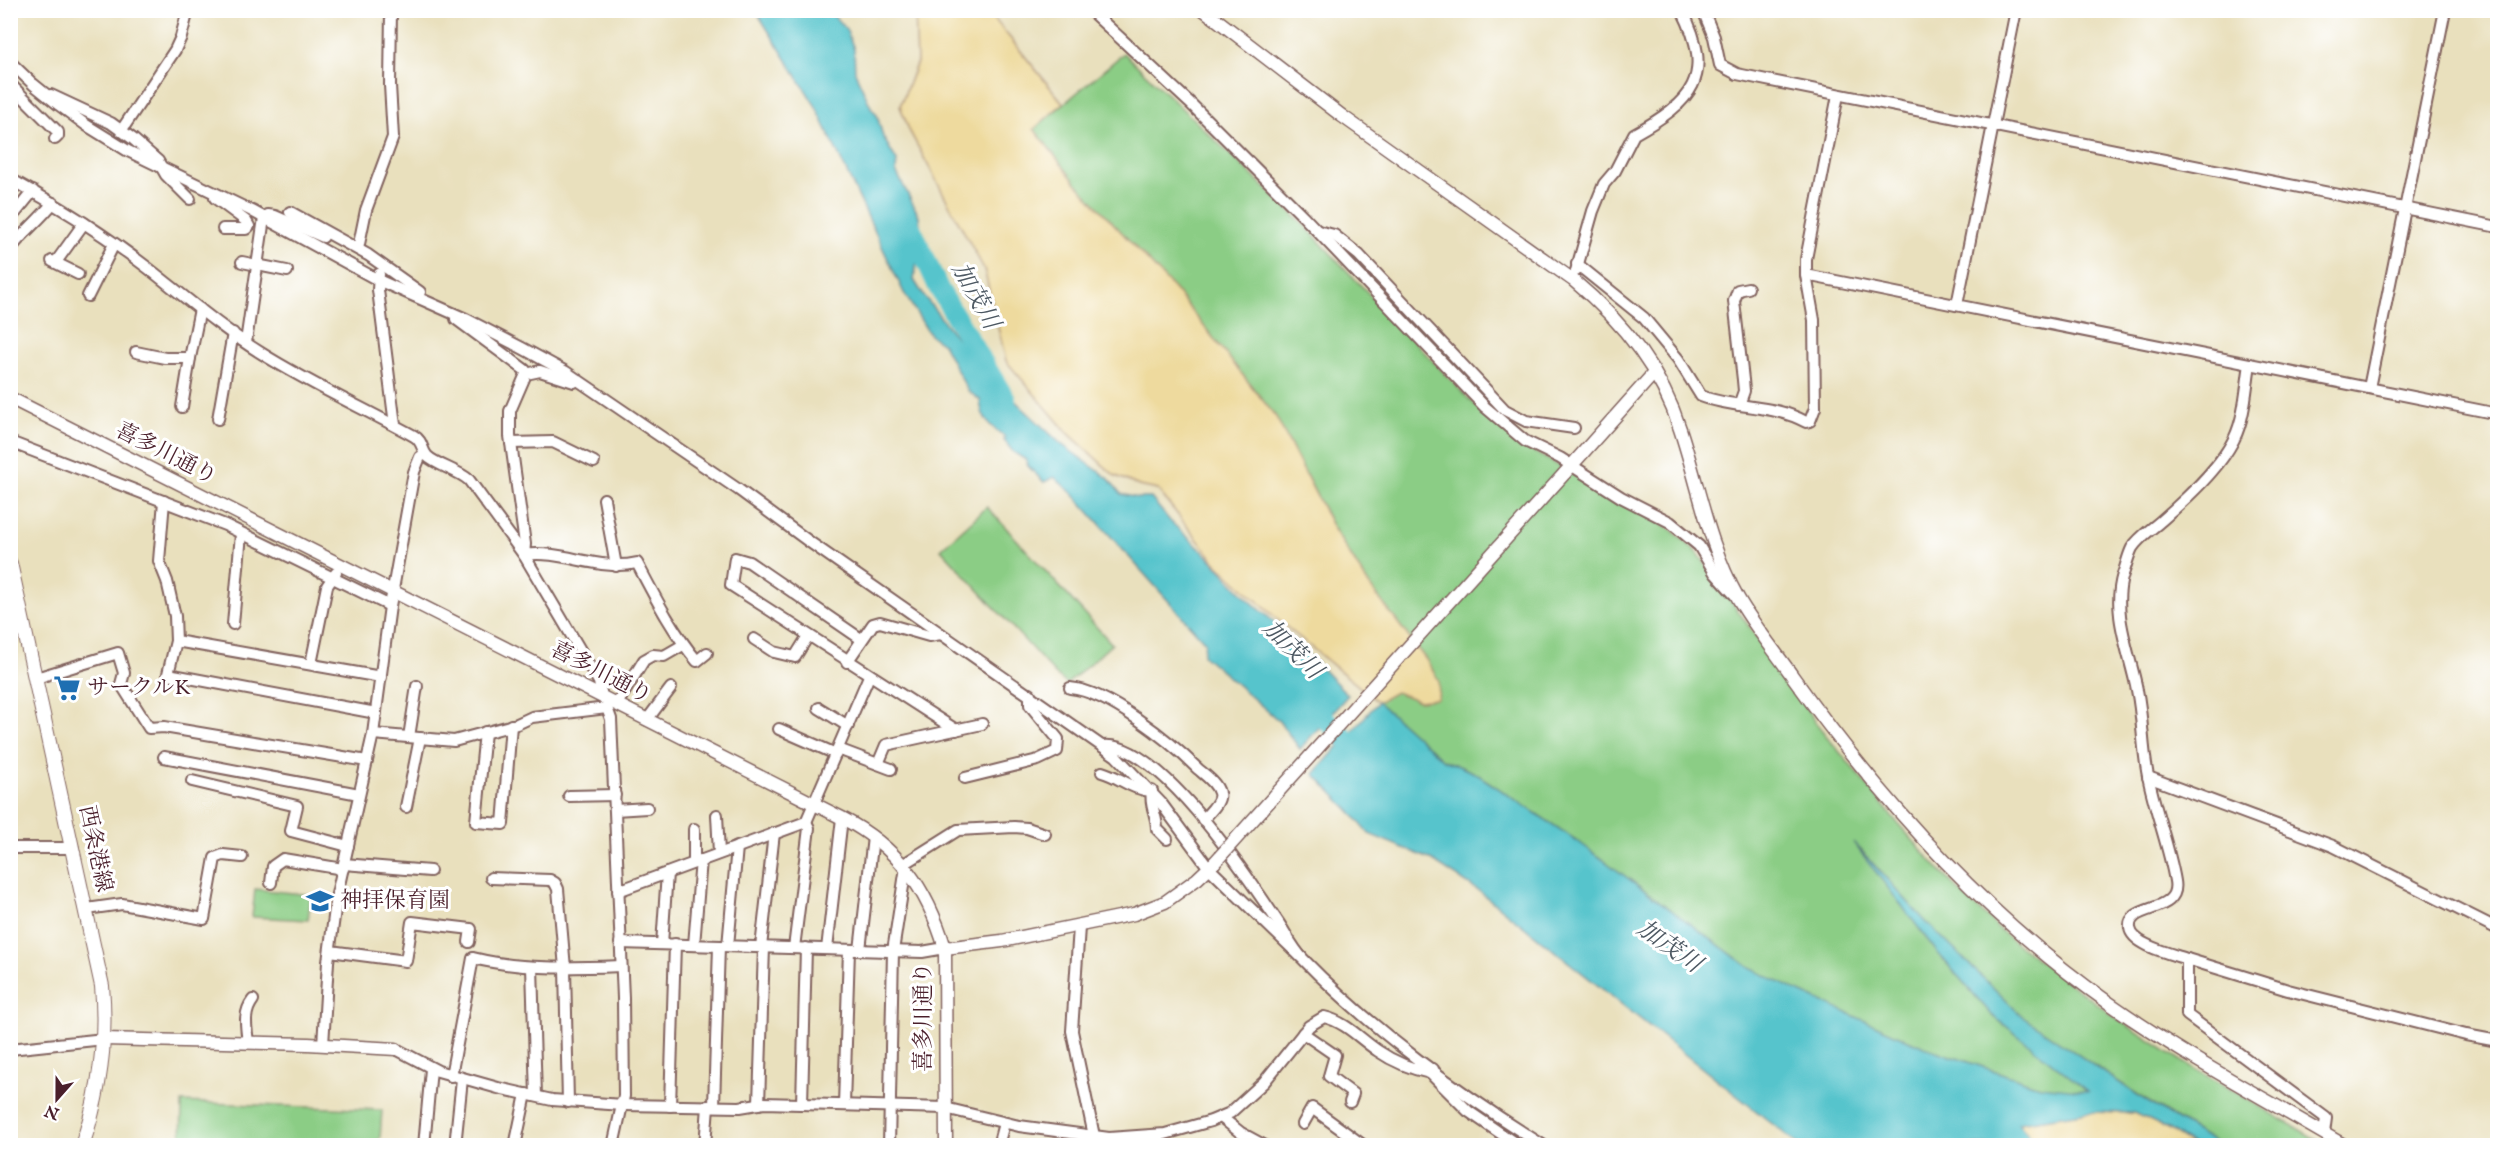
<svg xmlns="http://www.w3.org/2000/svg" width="2508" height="1156" viewBox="0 0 2508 1156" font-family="'IM FELL English','Noto Serif JP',serif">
<rect width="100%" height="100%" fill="#fff"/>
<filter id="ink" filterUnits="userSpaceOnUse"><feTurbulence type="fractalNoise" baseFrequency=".0167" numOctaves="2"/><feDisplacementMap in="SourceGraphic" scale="12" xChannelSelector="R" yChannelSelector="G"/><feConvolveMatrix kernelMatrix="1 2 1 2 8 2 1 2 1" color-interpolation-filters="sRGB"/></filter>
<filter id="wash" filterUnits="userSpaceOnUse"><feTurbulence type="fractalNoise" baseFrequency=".008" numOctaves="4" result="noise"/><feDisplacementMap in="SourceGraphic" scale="24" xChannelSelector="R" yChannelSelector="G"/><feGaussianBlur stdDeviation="1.35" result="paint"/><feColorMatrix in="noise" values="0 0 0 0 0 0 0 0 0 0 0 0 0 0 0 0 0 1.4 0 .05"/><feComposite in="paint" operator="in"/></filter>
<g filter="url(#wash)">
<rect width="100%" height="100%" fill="#e9e0bd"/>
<g fill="#8bcd85" stroke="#6a7658" stroke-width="1.5">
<path d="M1124,53l177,169 180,190 40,33 35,19 63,38 49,25 29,25 123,176 81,99 57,63 51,48 111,83 60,39 146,85h-107l-70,-43 -125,-84 -98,-96 -66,-73 77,103 55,63 98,77 -51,-6 -115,-39 -129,-57 -45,-22 -174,-128 -101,-67 -33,-14 -64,-57 18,-10 23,9 20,-20 -12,-20 -58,-76 -36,-58 -57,-110 -101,-127 -99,-107 -42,-54z"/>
<path d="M987,507l125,137 -45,40 -10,-8 -116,-127z"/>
<path d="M255,889l56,6 -3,25 -56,-3z"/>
<path d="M182,1102l200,8 -2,28 -9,8 -190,-1z"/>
</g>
<g fill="#eeda9e" stroke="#9c7c64" stroke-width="1.5">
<path d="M915,11h73l75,92 -29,26 42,54 99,107 101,127 57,111 36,57 58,76 12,20 -1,18 -19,2 -23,-9 -18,10 -100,-82 -61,-56 -59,-74 -19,-4 -25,-11 -48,-44 -60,-70 -22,-92 -75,-139 -9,-24 17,-44z"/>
<path d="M2087,1112l48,1 33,16 25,16h-155l-21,-22z"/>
</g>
<g fill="#56c4cc" stroke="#50727c" stroke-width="1.5">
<path d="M756,11h73l17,18 8,20 1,23 16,35 6,8 6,22 14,24 -1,10 23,45 2,19 -7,45 10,16 28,36 59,65 50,47 47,34 13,16 17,4h13l19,23 40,37 36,39 50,45 52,53 -48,54 -22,-29 -75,-65 2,-13 -132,-148 -19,-17 -10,5 -16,-16 -2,-6 -13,-8 -9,-12 1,-3c-15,-11 -24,-18 -25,-37l-12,-9 -25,-47 -13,-9 -26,-42 -89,-188z"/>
<path d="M1378,702l64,57 33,14 101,67 174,128 45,22 129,57 115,39 49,5 -96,-76 -55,-63 -84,-110 73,80 98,96 124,84 71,43h-26l-25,-16 -33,-16 -48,-1 -69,11 20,22h-239l-320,-254 -49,-32 -61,-25 -18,-22 -37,-38z"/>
</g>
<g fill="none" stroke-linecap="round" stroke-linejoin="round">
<g stroke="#56c4cc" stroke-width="20">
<path d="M909,223l30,66 67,111"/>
<path d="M1308,703l57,54"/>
</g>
</g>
</g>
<g filter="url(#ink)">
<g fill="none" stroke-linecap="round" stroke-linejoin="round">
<defs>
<g id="minor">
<path d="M1090,10l100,93 113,113 182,191 40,34 35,17 61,39 49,25 29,24 16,27 18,20"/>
<path d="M1703,10l11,27 6,28 17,9 761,153"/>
<path d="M10,62l23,22 26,21 27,20 42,26 124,60 126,69 88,39 56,29 44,24 173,118 72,53 305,213 45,47 48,65 92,89"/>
<path d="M10,84l48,48v4l-3,3"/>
<path d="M51,95l60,28 22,16 25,22 8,14 24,24"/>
<path d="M121,131l54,-81 6,-13 7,-27"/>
<path d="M10,179c48,26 95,56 138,89 37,29 73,60 113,85 49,31 102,55 153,83 9,5 7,13 13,20 9,9 31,14 42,24l55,75 75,127 3,15"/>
<path d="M215,198l31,23 3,5 -3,3h-23"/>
<path d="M16,212l17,-21"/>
<path d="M290,212l78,43 52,37"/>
<path d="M1318,231l16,4 25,20 146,155 21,11 48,7"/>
<path d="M10,249c14,-17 29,-29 43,-46"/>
<path d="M358,249l8,-39 27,-73 -3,-52 1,-75"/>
<path d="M52,261l26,13"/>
<path d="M56,262l28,-39"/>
<path d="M242,262l45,9"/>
<path d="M1577,264l67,54 34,41 23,37c34,13 73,8 105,26l4,-1 5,-13 -1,-88 -8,-45v-16l32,-164"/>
<path d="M1576,271l17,-60 11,-27 11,-13 19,-37c58,-32 82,-57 48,-124"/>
<path d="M379,274l-1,16 17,135"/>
<path d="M1806,275l692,139"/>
<path d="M88,296l26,-52"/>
<path d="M1957,305l59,-295"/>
<path d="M456,319l69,51 1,4 -16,37v25l15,108 -1,11c38,-6 75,17 113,8 18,34 35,68 60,98l10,-8"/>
<path d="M246,342l18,-124 4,-3 7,1 48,21"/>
<path d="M136,352l29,6h25l10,-49"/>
<path d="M526,374l14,-3 34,11"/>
<path d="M2369,388l76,-378"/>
<path d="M1739,405l5,-14 -1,-11 -9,-79 4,-11 10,-2"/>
<path d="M182,407l8,-49"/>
<path d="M218,419l15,-86"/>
<path d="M10,442l215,83 165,81"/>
<path d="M511,443l42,-1 41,20"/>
<path d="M604,499l12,67"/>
<path d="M164,501l-5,60 8,20 8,35 1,25"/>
<path d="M233,624l8,-90"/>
<path d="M754,639l20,13 21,5 13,-21"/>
<path d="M861,639l-112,-77 -14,-4 -4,27 225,145"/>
<path d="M847,662l26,-38 7,-2 49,14 12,-2"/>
<path d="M311,664l16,-78 9,-13"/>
<path d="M36,678l82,-25 6,20 -3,11 28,44 15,-1 203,34"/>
<path d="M1070,688c38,3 101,54 128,81 7,6 19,14 21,24 3,9 -11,20 -16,27"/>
<path d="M611,701l-4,7 4,11 12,279 1,98 -11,50"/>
<path d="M617,704l27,-44 9,-5 11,1 19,-11"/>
<path d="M819,708l29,18"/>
<path d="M376,713l-208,-39 8,-33 205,36"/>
<path d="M647,720l24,-32"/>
<path d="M779,729l57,25"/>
<path d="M485,732l-9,90 27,2 8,-99"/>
<path d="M373,734l81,7 63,-17 15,-7 75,-9"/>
<path d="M409,737l8,-51"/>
<path d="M1104,746c55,-5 145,133 174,176 8,12 15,27 25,37 71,73 155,133 241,187"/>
<path d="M838,749l53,20"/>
<path d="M164,757l195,37"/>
<path d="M878,764l8,-19 96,-21"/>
<path d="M1102,772c18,5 30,18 50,19 -3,14 5,24 5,38l10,10"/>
<path d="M2148,777l185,69 165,83"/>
<path d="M965,778l73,-18 19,-9 1,-12 -28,-34v-11"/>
<path d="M192,781l105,25 -6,25 57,15"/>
<path d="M569,796l46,-1"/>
<path d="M406,807l14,-69"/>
<path d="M615,810l32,-2"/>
<path d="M717,815l2,38"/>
<path d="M10,848h63"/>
<path d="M694,863v-34"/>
<path d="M344,864l86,7"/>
<path d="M904,864l54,-34 56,-3 13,1 18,6"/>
<path d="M491,878l59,2 5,3 3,6 7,79 3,134"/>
<path d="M271,883l2,-17 10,-7 60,10"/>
<path d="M618,891l188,-69 63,-146"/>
<path d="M87,909l35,-5 82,15 11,-61 8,-3 19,2"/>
<path d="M1079,927l-7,104 22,105"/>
<path d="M620,943l302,9 23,-4"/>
<path d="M662,944l5,-71"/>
<path d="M694,945l7,-85"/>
<path d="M728,946l9,-99"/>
<path d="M761,947l13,-114"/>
<path d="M794,948l15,-120 -3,-6"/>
<path d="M827,949l15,-131"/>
<path d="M860,950l13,-113"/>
<path d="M330,951l76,10 6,-39 59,7 -2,13"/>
<path d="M2187,959c-15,-5 -55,-14 -57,-31 -3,-25 51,-13 45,-47 -6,-35 -20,-70 -27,-105 -6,-29 -5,-58 -11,-86 -7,-37 -26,-77 -14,-116 3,-8 5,-18 9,-26 7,-11 20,-19 30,-28 24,-21 58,-52 72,-81 11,-22 12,-51 16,-75"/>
<path d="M532,967l4,129"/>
<path d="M1303,1033l32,22 -6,21 24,18 -3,8"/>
<path d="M248,1042c-2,-16 -5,-29 5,-42"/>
<path d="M323,1045l5,-83 9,-68 36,-160 17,-128 24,-134 6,-15 5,-3"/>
<path d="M10,1049l94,-10"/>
<path d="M396,1049l42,22 60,17 54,12 71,5 117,2 24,-4 181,5 74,18 90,12 56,-4 46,-13 19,-8 34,-31 45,-56 15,-9c22,5 36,22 54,34 16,11 34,18 52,22l3,-4"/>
<path d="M1430,1073l38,38 51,35"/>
<path d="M451,1076l22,-118c48,12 98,10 148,8"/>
<path d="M759,1104l5,-157"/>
<path d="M802,1104l4,-156"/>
<path d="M844,1105l5,-155"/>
<path d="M670,1106l5,-162"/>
<path d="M714,1106l5,-160"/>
<path d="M1221,1117l20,16 24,13"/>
<path d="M1303,1124l9,-16 52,38"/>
<path d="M2324,1133l2,-15 -139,-103v-56l101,31 178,45 32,6"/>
<path d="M424,1146l7,-77"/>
<path d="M455,1146l7,-67"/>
<path d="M515,1146l11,-52"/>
<path d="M705,1146l3,-40"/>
<path d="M889,1146l4,-195 13,-84"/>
<path d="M998,1146l6,-23"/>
</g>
<g id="tertiary">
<path d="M1204,10l138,106 231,164c48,40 88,89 107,149 19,57 28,116 58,169 16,28 37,53 55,79 88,123 192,239 316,326 75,53 157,96 236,143"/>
<path d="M10,398l832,420c56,29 85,70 103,130l1,198"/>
<path d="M1564,474l90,-101"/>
<path d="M945,948l57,-7 132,-27 31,-12 32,-23 18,-17"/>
<path d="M104,1039l204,5 88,5"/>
</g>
<path id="secondary" d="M10,563l92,423c5,55 -2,107 -20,160"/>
</defs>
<use href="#minor" stroke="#82635e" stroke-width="14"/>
<use href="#tertiary" stroke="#82635e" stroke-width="15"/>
<use href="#secondary" stroke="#82635e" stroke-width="16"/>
<use href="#minor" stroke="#fff" stroke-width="10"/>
<use href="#tertiary" stroke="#fff" stroke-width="12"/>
<use href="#secondary" stroke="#fff" stroke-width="14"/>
<defs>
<path id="tertiary-bridge" d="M1215,862l349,-388"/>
</defs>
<use href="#tertiary-bridge" stroke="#82635e" stroke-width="15" stroke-linecap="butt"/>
<use href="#tertiary-bridge" stroke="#fff" stroke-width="12"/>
</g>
</g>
<defs>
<symbol id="supermarket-bare" viewBox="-9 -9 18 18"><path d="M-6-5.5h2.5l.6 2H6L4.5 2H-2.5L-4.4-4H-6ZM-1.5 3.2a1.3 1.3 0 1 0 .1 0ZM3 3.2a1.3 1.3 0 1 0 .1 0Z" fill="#1f6fb2" stroke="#fff" stroke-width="2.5" paint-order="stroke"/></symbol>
<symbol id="school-bare" viewBox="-9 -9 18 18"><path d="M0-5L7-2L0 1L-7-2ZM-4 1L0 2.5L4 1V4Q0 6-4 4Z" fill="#1f6fb2" stroke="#fff" stroke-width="2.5" paint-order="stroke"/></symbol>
</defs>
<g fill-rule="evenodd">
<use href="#supermarket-bare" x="48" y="669" width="38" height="38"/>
<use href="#school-bare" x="301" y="882" width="38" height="38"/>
</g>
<g text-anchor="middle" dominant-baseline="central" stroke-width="6" stroke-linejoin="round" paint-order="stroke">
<g font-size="22" fill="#4a1f2b" stroke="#fff">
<text transform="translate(166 454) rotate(27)">喜多川通り</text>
<text transform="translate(601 673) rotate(27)">喜多川通り</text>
<text transform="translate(95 849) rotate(78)">西条港線</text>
<text transform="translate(924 1017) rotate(-90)">喜多川通り</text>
</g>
<g font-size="22" fill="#4a1f2b" stroke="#fff" text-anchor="start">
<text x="87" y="688">サークルK</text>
<text x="340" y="901">神拝保育園</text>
</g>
<g font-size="24" font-style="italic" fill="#4e5963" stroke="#fff">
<text transform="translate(975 296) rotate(61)">加茂川</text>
<text transform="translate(1292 650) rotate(45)">加茂川</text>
<text transform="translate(1669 947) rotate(35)">加茂川</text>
</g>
</g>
<rect width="2508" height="1156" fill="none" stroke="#fff" stroke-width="36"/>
<g transform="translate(57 1099) rotate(201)" stroke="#ffffff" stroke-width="4.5" paint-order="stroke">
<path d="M0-4.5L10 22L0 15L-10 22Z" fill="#4a1f2b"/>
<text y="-9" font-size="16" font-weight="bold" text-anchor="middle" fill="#4a1f2b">N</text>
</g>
</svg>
